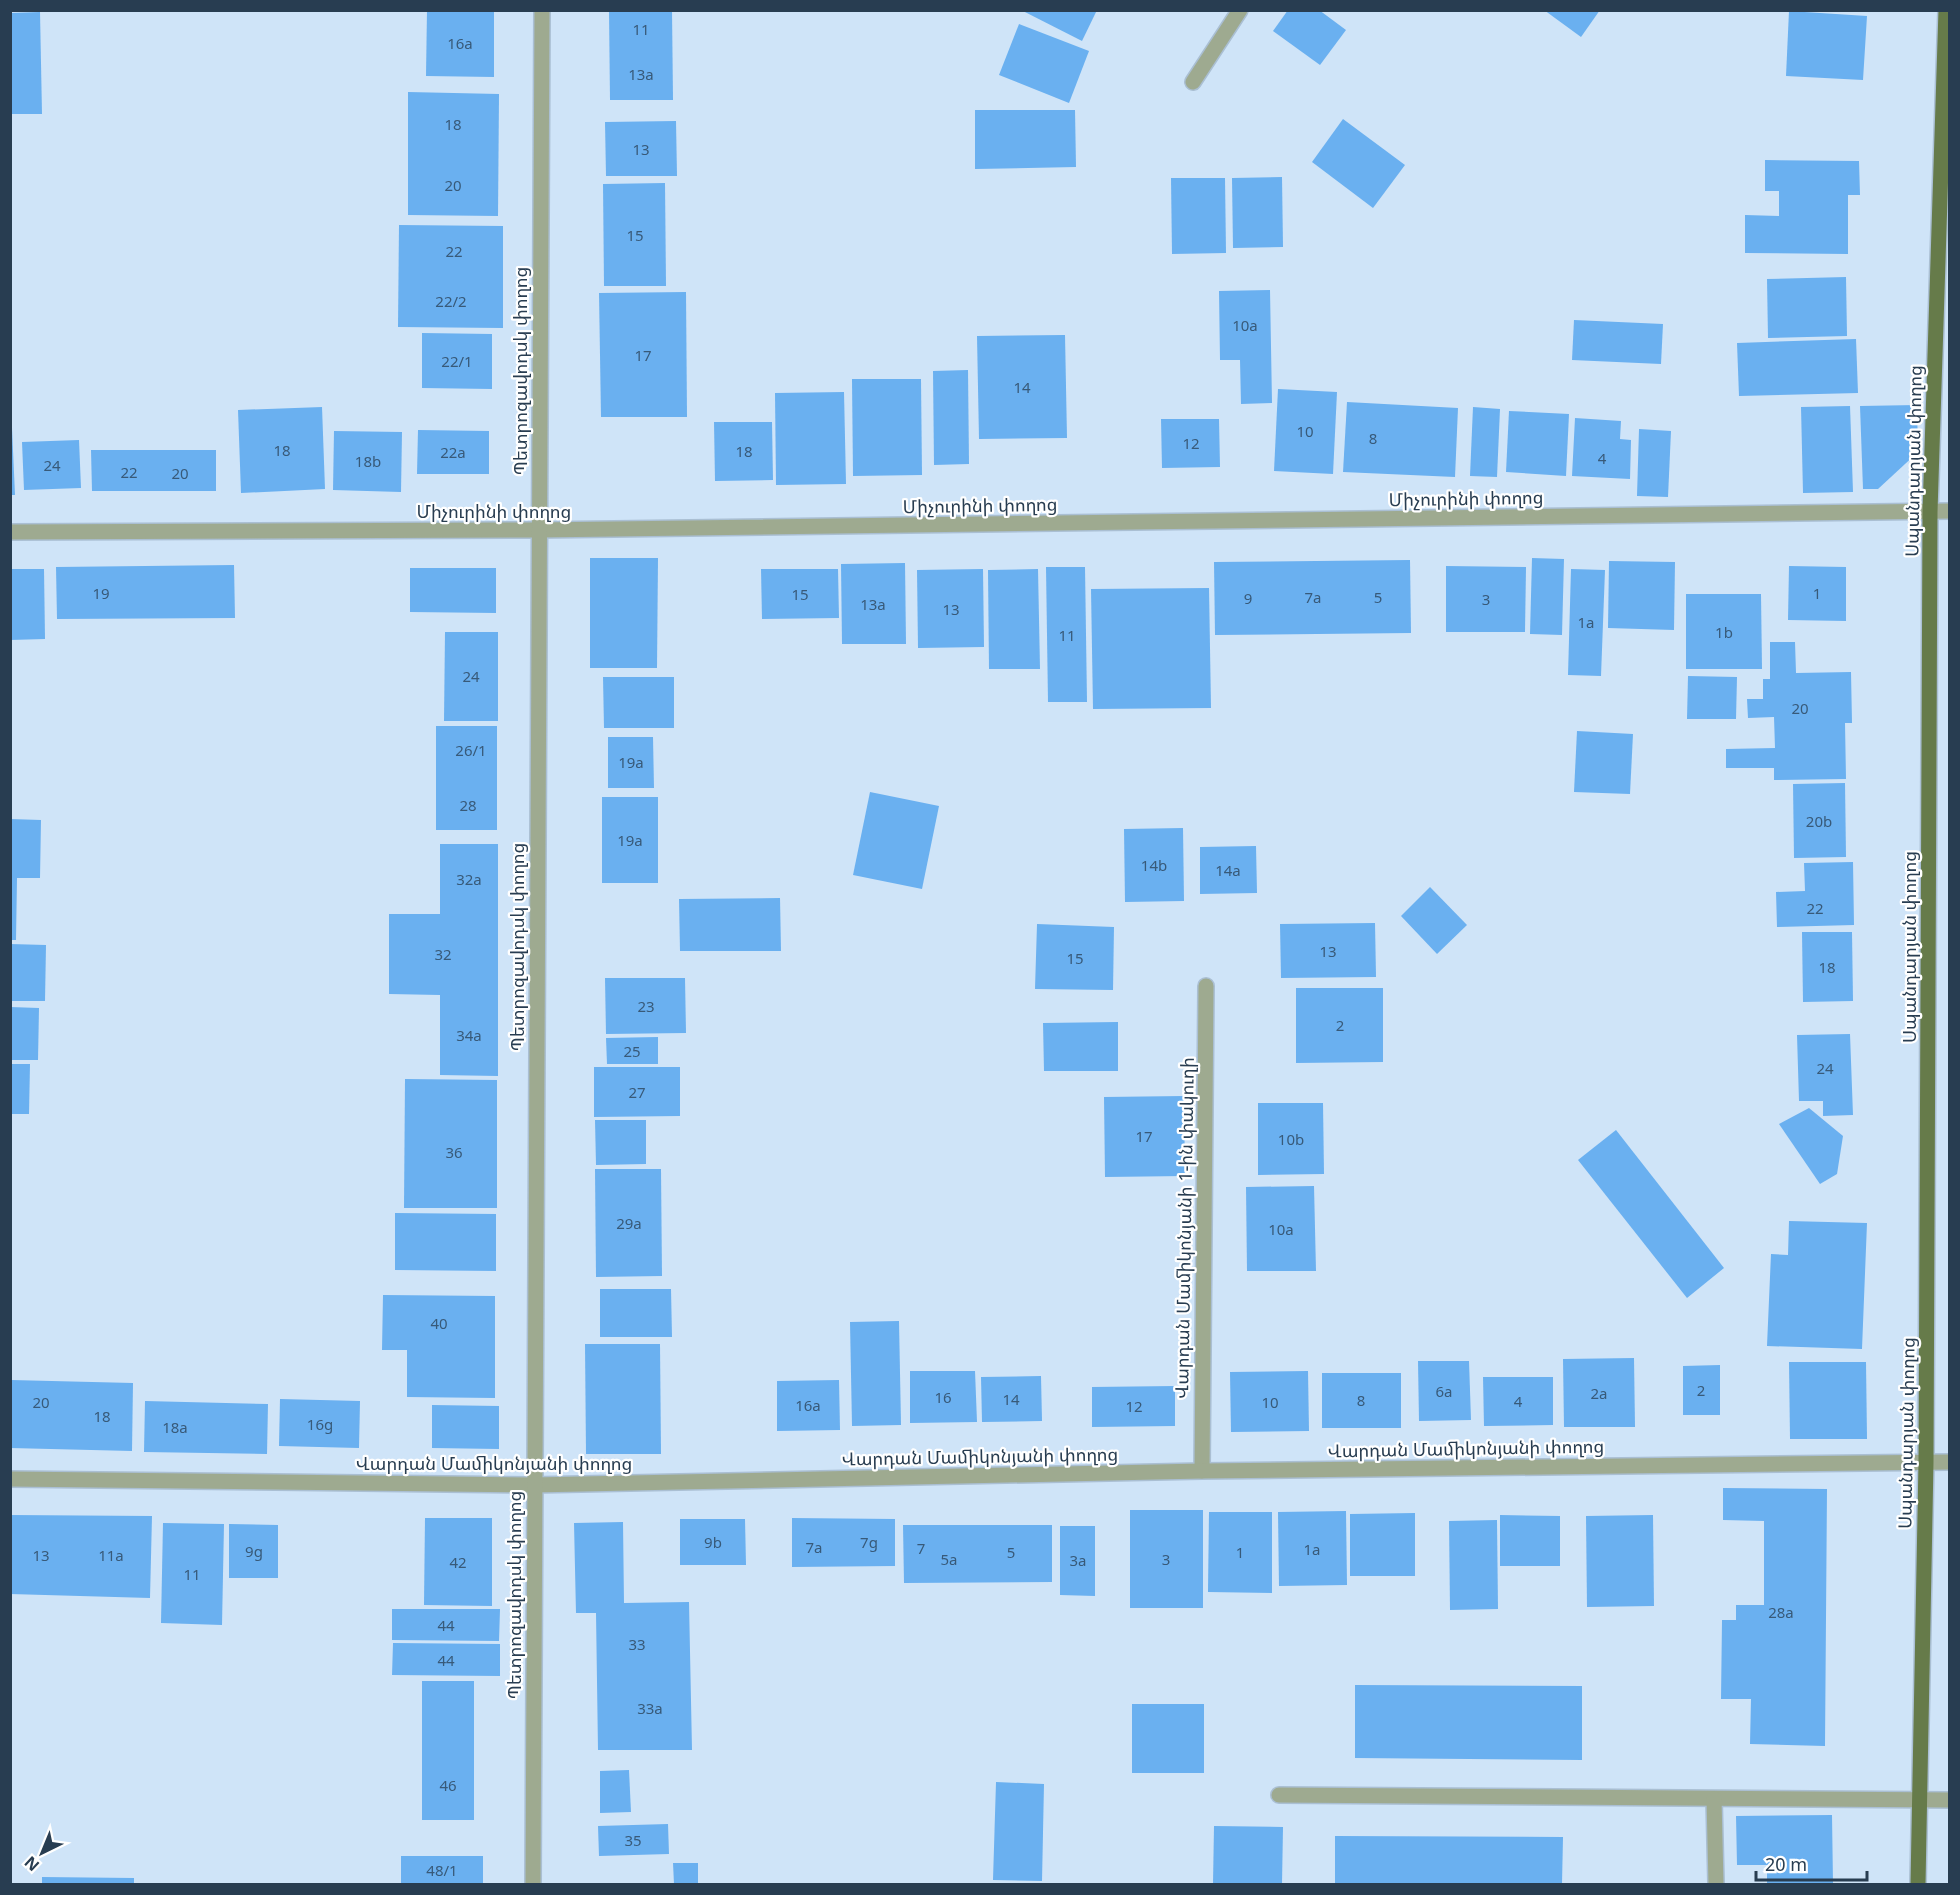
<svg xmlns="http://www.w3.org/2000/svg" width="1960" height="1895" viewBox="0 0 1960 1895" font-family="'Noto Sans','Noto Sans Armenian',sans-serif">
<rect width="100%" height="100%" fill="#cfe4f8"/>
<g fill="#6ab0f0">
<path d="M427,10h67v67l-68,-1z"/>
<path d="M609,10h63l1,90h-63z"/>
<path d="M1021,10h76l-15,31z"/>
<path d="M1288,10h31l27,20 -26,35 -47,-34z"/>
<path d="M1544,10h56l-19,27z"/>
<path d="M1789,11l78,5 -4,64 -77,-4z"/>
<path d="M40,12l2,102h-32v-101z"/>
<path d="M1019,24l70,27 -20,52 -70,-28z"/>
<path d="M408,92l91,2 -1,122 -90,-1z"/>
<path d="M975,110h100l1,57 -101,2z"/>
<path d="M1343,119l62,46 -32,43 -61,-46z"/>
<path d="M676,121l1,55h-71l-1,-54z"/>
<path d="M1765,160l94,1 1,34h-12v59l-103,-1v-38l34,1v-25h-14z"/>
<path d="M1282,177l1,70 -50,1 -1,-70z"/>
<path d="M1171,178h54l1,75 -54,1z"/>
<path d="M665,183l1,103h-62l-1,-102z"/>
<path d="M399,225l104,1v102l-105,-1z"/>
<path d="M1846,277l1,59 -79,2 -1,-59z"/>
<path d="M1270,290l2,113 -31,1 -1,-44h-20l-1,-69z"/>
<path d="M686,292l1,125h-86l-2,-124z"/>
<path d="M1574,320l89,4 -2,40 -89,-4z"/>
<path d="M422,333l70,1v55l-70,-1z"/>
<path d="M1065,335l2,103 -88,1 -2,-103z"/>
<path d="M1856,339l2,54 -119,3 -2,-53z"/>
<path d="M968,370l1,94 -35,1 -1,-94z"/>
<path d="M852,379h69l1,96 -69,1z"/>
<path d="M1278,389l59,3 -4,82 -59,-3z"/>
<path d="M844,392l2,92 -70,1 -1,-92z"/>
<path d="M1347,402l111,6 -3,69 -112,-5z"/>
<path d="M1917,405l1,47 -40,37h-15l-3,-83z"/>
<path d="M1850,406l3,86 -50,1 -2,-86z"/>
<path d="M322,407l3,82 -84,4 -3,-83z"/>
<path d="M1473,407l27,2 -3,68 -27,-1z"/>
<path d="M1509,411l60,3 -3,62 -60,-4z"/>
<path d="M1575,418l46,3 -1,18 11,1 -1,39 -58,-3z"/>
<path d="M1161,419h58l1,48 -58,1z"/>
<path d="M714,422h58l1,58 -58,1z"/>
<path d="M10,428h2l3,67h-5z"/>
<path d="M1639,429l32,2 -3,66 -31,-1z"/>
<path d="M418,430l71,1v43h-72z"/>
<path d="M334,431l68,1 -1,60 -68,-2z"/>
<path d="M79,440l2,48 -57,2 -2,-48z"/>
<path d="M91,450h125v41h-124z"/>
<path d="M590,558h68l-1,110h-67z"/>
<path d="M1532,558l32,1 -2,76 -32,-1z"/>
<path d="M1410,560l1,73 -196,2 -1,-73z"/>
<path d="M1609,561l66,1 -1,68 -66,-2z"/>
<path d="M905,563l1,81h-64l-1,-80z"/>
<path d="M234,565l1,53 -178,1 -1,-52z"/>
<path d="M1446,566l80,1 -1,65h-79z"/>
<path d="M1789,566l57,1v54l-58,-1z"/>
<path d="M1046,567h39l2,135h-39z"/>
<path d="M410,568h86v45l-86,-1z"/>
<path d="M10,569h34l1,70 -35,1z"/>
<path d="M761,569h77l1,49 -77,1z"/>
<path d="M983,569l1,78 -66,1 -1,-78z"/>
<path d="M1038,569l2,100h-51l-1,-99z"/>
<path d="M1571,569l34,1 -4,106 -33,-1z"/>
<path d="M1209,588l2,120 -118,1 -2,-120z"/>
<path d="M1686,594h75l1,75h-76z"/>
<path d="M445,632h53v89h-54z"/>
<path d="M1770,642h25l1,31 55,-1 1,51h-7l1,56 -72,1v-12h-48v-19l49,-1 -1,-31 -26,1 -1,-19h16v-20h7z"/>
<path d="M1688,676l49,1 -1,42h-49z"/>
<path d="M603,677h71v51h-70z"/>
<rect x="436" y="726" width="61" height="104"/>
<path d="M1577,731l56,3 -3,60 -56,-2z"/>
<path d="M608,737h45l1,51h-46z"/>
<path d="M1845,783l1,74 -52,1 -1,-74z"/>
<path d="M870,792l69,14 -17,83 -69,-14z"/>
<rect x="602" y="797" width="56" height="86"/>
<path d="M10,819l31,1 -1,58h-23l-1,62h-6z"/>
<path d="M1183,828l1,73 -59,1 -1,-73z"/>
<path d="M440,844h58v232l-58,-1v-80l-51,-1v-80h51z"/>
<path d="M1256,846l1,47 -57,1v-47z"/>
<path d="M1853,862l1,63 -77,2 -1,-35 29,-1 -1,-28z"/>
<path d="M1430,887l37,38 -30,29 -36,-38z"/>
<path d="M780,898l1,53h-101l-1,-52z"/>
<path d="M1375,923l1,54 -95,1 -1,-54z"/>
<path d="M1037,924l77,3 -1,63 -78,-1z"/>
<path d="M1802,932h50l1,69 -50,1z"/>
<path d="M10,944l36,1 -1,56h-35z"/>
<path d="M605,978h80l1,55 -80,1z"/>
<path d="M1296,988h87v74l-87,1z"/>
<path d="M10,1007l29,1 -1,52h-28z"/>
<path d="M1118,1022v49h-74l-1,-48z"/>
<path d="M1850,1034l3,81 -30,1v-15h-24l-2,-66z"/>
<path d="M658,1037v27h-51l-1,-26z"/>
<path d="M10,1064h20l-1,50h-19z"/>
<path d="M594,1067h86v49l-86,1z"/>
<path d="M405,1079l92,1v128h-93z"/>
<path d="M1184,1096l1,80 -80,1 -1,-80z"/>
<path d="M1258,1103h65l1,71 -66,1z"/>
<path d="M1809,1108l34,28 -6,38 -17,10 -41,-60z"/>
<path d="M595,1120h51v44l-50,1z"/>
<path d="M1616,1130l108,138 -37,30 -109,-138z"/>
<path d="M595,1169h66l1,107 -66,1z"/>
<path d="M1314,1186l2,85h-69l-1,-84z"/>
<path d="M395,1213l101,1v57l-101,-1z"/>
<path d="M1789,1221l78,2 -5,126 -95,-3 4,-92 17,1z"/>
<path d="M600,1289h71l1,48h-72z"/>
<path d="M383,1295l112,1v102l-88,-1v-47h-25z"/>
<path d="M899,1321l2,104 -49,1 -2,-104z"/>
<path d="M585,1344h75l1,110h-75z"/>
<path d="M1634,1358l1,69h-71l-1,-68z"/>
<path d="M1418,1361h51l2,59 -52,1z"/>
<path d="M1789,1362h77l1,77h-77z"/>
<path d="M1720,1365v50h-37v-49z"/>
<path d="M910,1371h65l2,51 -67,1z"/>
<path d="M1308,1371l1,60 -78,1 -1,-60z"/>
<rect x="1322" y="1373" width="79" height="55"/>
<path d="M1041,1376l1,45 -60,1 -1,-45z"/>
<path d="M1483,1377h70v48l-69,1z"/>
<path d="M11,1380l122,3 -1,68 -122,-3z"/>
<path d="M839,1380l1,50 -63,1v-50z"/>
<path d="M1175,1386v40l-83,1v-40z"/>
<path d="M280,1399l80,2 -1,47 -80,-2z"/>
<path d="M145,1401l123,3 -1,50 -123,-2z"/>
<path d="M432,1405l67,1v43l-67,-1z"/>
<path d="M1723,1488l104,1 -2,257 -75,-2 1,-45h-30l1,-79h14v-15h28v-84l-41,-1z"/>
<rect x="1130" y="1510" width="73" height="98"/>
<path d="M1346,1511l1,74 -68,1 -1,-74z"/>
<path d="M1209,1512h63v81l-64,-1z"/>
<path d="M1415,1513v63h-65v-62z"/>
<path d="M10,1515l142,1 -2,82 -140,-4z"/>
<path d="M1500,1515l60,1v50h-60z"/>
<path d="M1653,1515l1,91 -67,1 -1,-91z"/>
<path d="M425,1518h67v88l-68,-1z"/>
<path d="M792,1518l103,1v47l-103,1z"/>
<path d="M680,1519h65l1,46h-66z"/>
<path d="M1497,1520l1,89 -48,1 -1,-89z"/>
<path d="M623,1522l1,81 65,-1 3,148h-94l-2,-137h-20l-2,-90z"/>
<path d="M163,1523l61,1 -2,101 -61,-2z"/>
<path d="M229,1524l49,1v53h-49z"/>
<path d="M903,1525h149v57l-148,1z"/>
<path d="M1060,1526h35v70l-35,-1z"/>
<path d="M392,1609h108l-1,32 -107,-1z"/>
<path d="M393,1643l107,1v32l-108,-1z"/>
<rect x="422" y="1681" width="52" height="139"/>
<path d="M1355,1685l227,1v74l-227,-2z"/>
<rect x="1132" y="1704" width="72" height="69"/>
<path d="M629,1770l2,42 -31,1v-42z"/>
<path d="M996,1782l48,2 -2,97 -49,-1z"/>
<path d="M1832,1815l1,69h-66v-19h-30l-1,-49z"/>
<path d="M668,1824l1,30 -70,2 -1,-30z"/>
<path d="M1214,1826l69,1 -1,57h-69z"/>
<path d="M1335,1836l228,1 -1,47h-227z"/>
<rect x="401" y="1856" width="82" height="28"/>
<path d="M673,1863h25v21h-24z"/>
<path d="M42,1877l92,1v6h-92z"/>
</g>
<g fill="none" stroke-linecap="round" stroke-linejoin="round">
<defs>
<path id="lane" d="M1202,1471l4,-485"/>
<g id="street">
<path d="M1193,82l47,-72"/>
<path d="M10,532l529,-2 1411,-19"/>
<path d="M10,1479l523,6 669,-14 748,-9"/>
<path d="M1279,1795l671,5"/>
<path d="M1714,1799l2,85"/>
<path d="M533,1884l9,-1874"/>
</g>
<path id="primary" d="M1918,1884l8,-422 4,-950 16,-502"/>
</defs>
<use href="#lane" stroke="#aabfd3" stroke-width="18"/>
<use href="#street" stroke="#aabfd3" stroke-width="18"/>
<use href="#primary" stroke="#aabfd3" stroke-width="18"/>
<use href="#lane" stroke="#9eaa90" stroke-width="15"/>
<use href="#street" stroke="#9eaa90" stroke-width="15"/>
<use href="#primary" stroke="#667b4a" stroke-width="15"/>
</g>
<g text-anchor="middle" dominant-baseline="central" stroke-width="4.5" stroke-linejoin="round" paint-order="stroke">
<g font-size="15" fill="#385a79">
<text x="641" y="29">11</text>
<text x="460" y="43">16a</text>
<text x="641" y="74">13a</text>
<text x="453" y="124">18</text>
<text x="641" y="149">13</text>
<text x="453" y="185">20</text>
<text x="635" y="235">15</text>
<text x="454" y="251">22</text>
<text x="451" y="301">22/2</text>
<text x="1245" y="325">10a</text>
<text x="643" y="355">17</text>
<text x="457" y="361">22/1</text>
<text x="1022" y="387">14</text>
<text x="1305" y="431">10</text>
<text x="1373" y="438">8</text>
<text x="1191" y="443">12</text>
<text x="282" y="450">18</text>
<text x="744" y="451">18</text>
<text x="453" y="452">22a</text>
<text x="1602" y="458">4</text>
<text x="368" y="461">18b</text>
<text x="52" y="465">24</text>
<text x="129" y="472">22</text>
<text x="180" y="473">20</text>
<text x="101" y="593">19</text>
<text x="1817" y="593">1</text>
<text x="800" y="594">15</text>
<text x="1313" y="597">7a</text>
<text x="1378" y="597">5</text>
<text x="1248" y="598">9</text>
<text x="1486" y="599">3</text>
<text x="873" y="604">13a</text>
<text x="951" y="609">13</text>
<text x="1586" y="622">1a</text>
<text x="1724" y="632">1b</text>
<text x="1067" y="635">11</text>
<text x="471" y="676">24</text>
<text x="1800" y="708">20</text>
<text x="471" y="750">26/1</text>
<text x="631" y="762">19a</text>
<text x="468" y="805">28</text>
<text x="1819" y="821">20b</text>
<text x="630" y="840">19a</text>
<text x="1154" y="865">14b</text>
<text x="1228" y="870">14a</text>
<text x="469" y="879">32a</text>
<text x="1815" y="908">22</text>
<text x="1328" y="951">13</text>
<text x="443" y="954">32</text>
<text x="1075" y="958">15</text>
<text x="1827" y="967">18</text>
<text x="646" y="1006">23</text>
<text x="1340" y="1025">2</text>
<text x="469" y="1035">34a</text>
<text x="632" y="1051">25</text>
<text x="1825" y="1068">24</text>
<text x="637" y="1092">27</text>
<text x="1144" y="1136">17</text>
<text x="1291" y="1139">10b</text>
<text x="454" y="1152">36</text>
<text x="629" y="1223">29a</text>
<text x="1281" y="1229">10a</text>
<text x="439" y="1323">40</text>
<text x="1701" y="1390">2</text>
<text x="1444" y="1391">6a</text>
<text x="1599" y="1393">2a</text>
<text x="943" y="1397">16</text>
<text x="1011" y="1399">14</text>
<text x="1361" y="1400">8</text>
<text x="1518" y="1401">4</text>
<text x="41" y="1402">20</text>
<text x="1270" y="1402">10</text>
<text x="808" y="1405">16a</text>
<text x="1134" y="1406">12</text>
<text x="102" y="1416">18</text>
<text x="320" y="1424">16g</text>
<text x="175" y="1427">18a</text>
<text x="713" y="1542">9b</text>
<text x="869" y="1542">7g</text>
<text x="814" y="1547">7a</text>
<text x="921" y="1548">7</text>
<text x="1312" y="1549">1a</text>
<text x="254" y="1551">9g</text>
<text x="1011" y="1552">5</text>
<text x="1240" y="1552">1</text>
<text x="41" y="1555">13</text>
<text x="111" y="1555">11a</text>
<text x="949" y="1559">5a</text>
<text x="1166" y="1559">3</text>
<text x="1078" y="1560">3a</text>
<text x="458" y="1562">42</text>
<text x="192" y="1574">11</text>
<text x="1781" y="1612">28a</text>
<text x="446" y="1625">44</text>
<text x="637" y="1644">33</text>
<text x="446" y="1660">44</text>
<text x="650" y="1708">33a</text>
<text x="448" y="1785">46</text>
<text x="633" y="1840">35</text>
<text x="442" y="1870">48/1</text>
</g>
<g font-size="18" fill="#283d51" stroke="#fff">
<text transform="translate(520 371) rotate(-90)">Պետրոզավոդսկ փողոց</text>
<text transform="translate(1913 461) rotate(-89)">Սպանդարյան փողոց</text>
<text transform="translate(1466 498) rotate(-1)">Միչուրինի փողոց</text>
<text transform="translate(980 505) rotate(-1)">Միչուրինի փողոց</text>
<text x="494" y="511">Միչուրինի փողոց</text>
<text transform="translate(517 947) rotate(-90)">Պետրոզավոդսկ փողոց</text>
<text transform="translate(1909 947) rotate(-90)">Սպանդարյան փողոց</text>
<text transform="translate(1184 1228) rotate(-89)">Վարդան Մամիկոնյանի 1-ին փակուղի</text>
<text transform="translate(1906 1433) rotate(-89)">Սպանդարյան փողոց</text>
<text transform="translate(1466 1448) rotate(-1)">Վարդան Մամիկոնյանի փողոց</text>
<text transform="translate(980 1456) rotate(-1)">Վարդան Մամիկոնյանի փողոց</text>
<text x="494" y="1463">Վարդան Մամիկոնյանի փողոց</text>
<text transform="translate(514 1595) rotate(-90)">Պետրոզավոդսկ փողոց</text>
</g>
</g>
<rect width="1960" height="1895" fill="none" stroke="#283d51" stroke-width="24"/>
<g transform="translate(42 1853) rotate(223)" stroke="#ffffff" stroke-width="4.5" paint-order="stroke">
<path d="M0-4.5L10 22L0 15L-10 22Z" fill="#283d51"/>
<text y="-9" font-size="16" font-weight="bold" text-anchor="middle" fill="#283d51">N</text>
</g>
<path d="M1756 1871v9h111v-9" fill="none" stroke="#283d51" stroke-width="3"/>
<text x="1765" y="1871" font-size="18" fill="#283d51" stroke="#ffffff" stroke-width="4.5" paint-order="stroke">20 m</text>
</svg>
